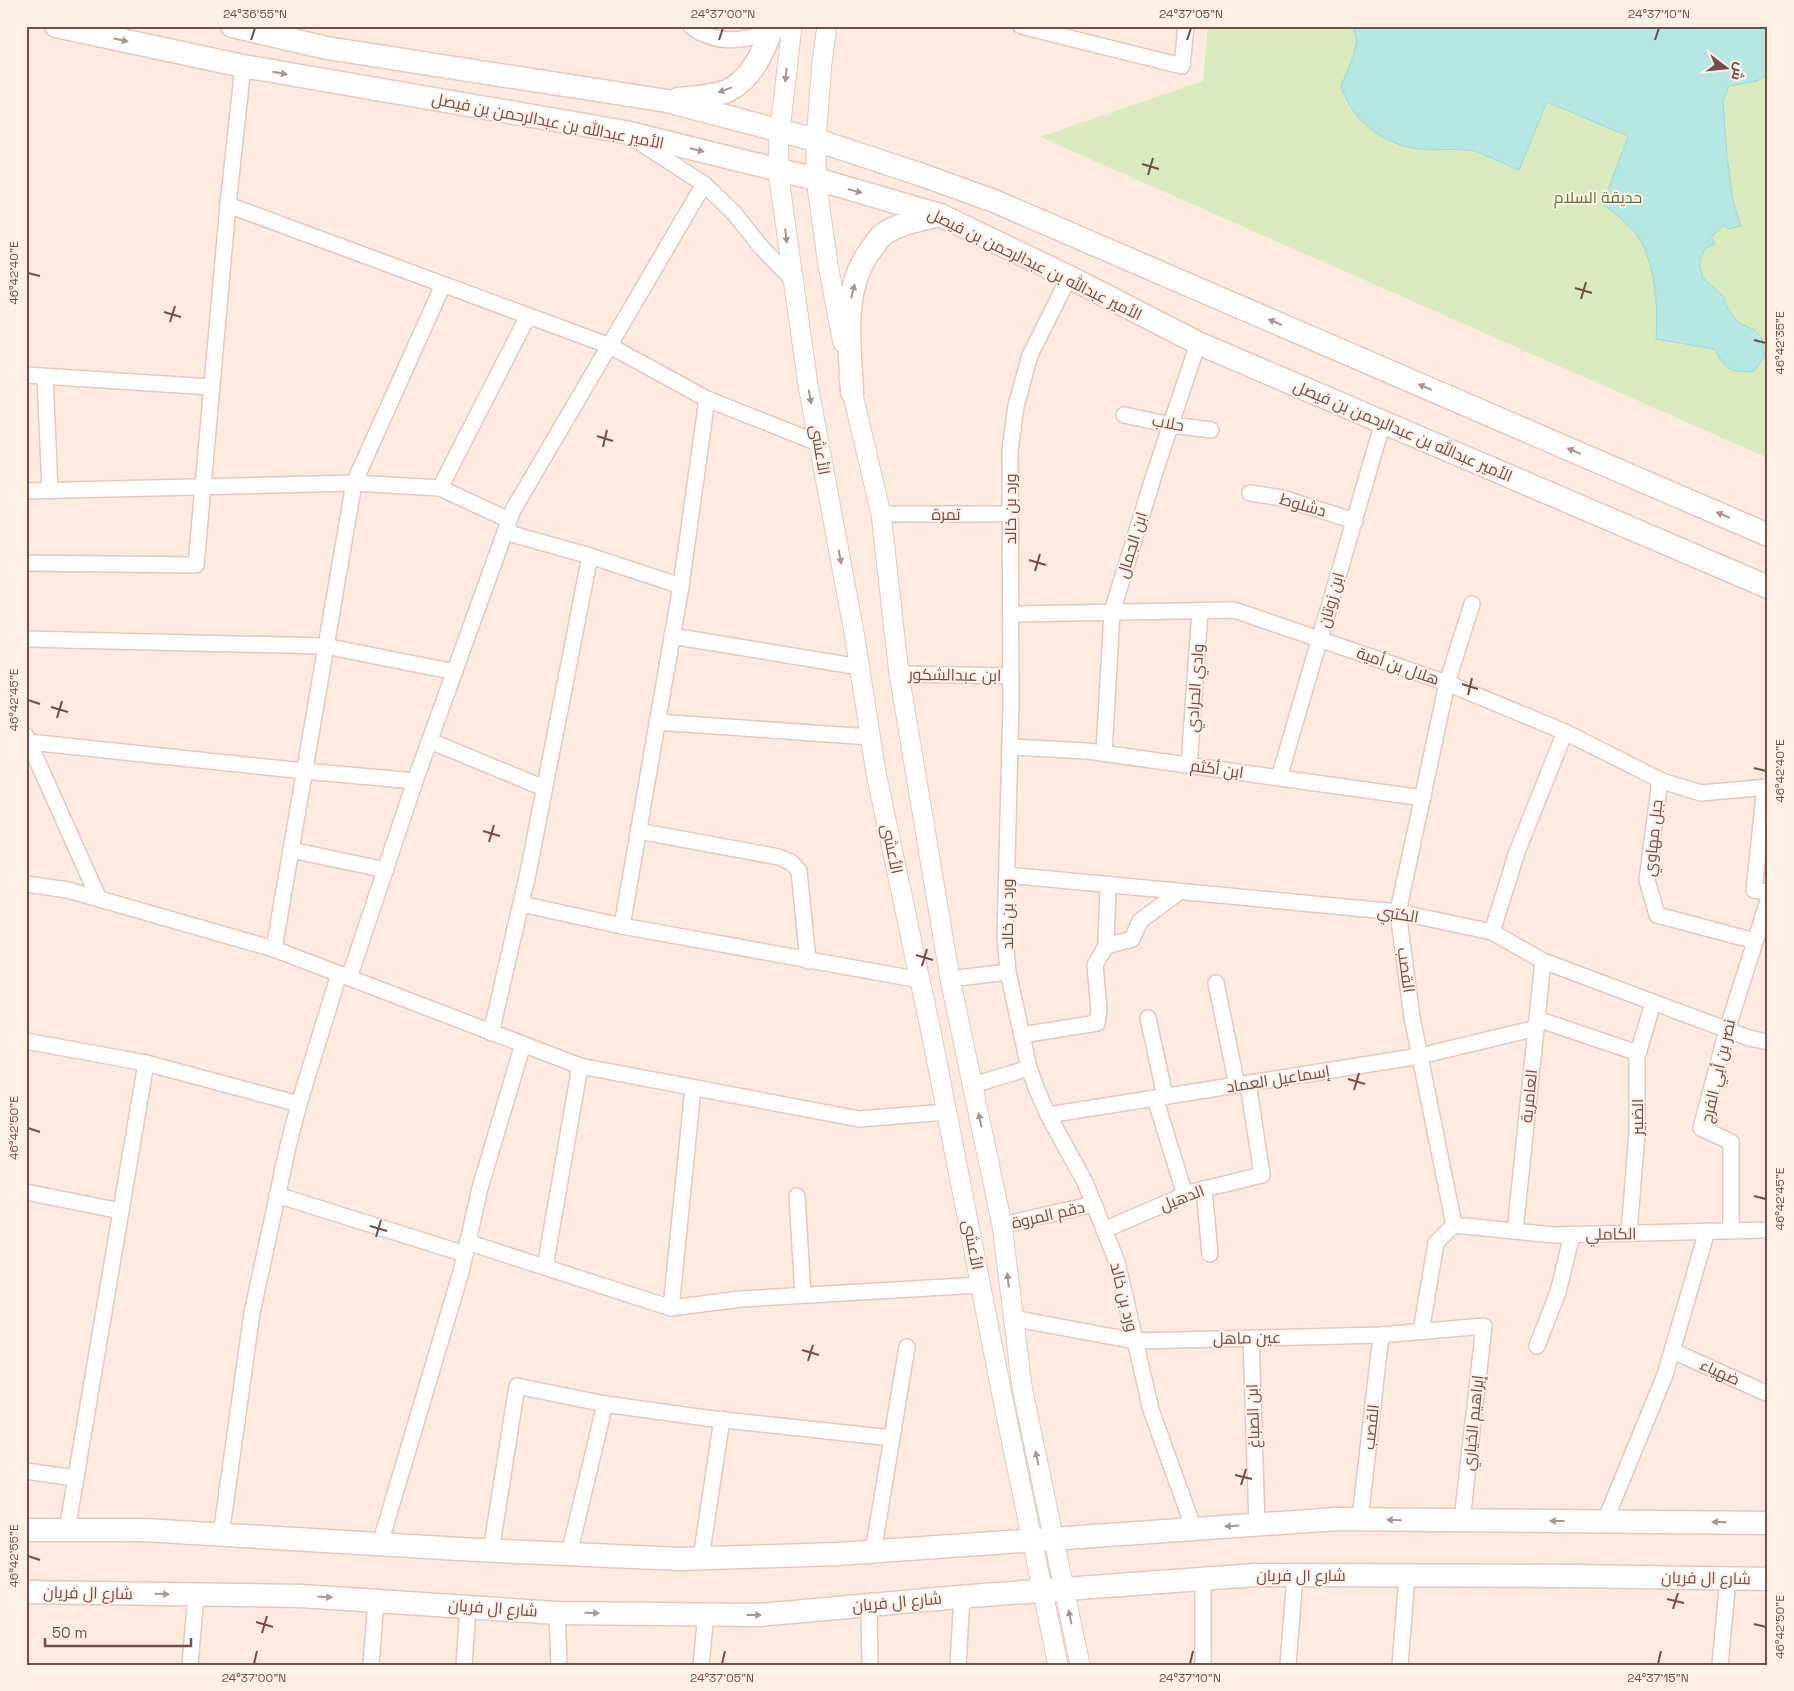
<svg xmlns="http://www.w3.org/2000/svg" width="1794" height="1691" viewBox="0 0 1794 1691" font-family="'Space Grotesk',Cairo,sans-serif">
<rect width="100%" height="100%" fill="#fdebdf"/>
<path fill="#d9eabe" d="M1208,26h560v432l-728,-321 163,-56z"/>
<path fill="#b4e6e3" stroke="#9ad8d5" d="M1353,26h415v48l-11,7 -28,5 -6,16 4,54 6,45 8,25 -13,3 -3,-4 -14,12 4,6 -10,6 -6,14 4,15 20,18 5,13 11,14 16,7 7,8 2,19 -10,14c-23,2 -29,-1 -39,-22l-59,-10c2,-31 0,-67 -14,-96 -8,-16 -26,-28 -39,-39l25,-68 -81,-34 -28,68c-13,-5 -37,-18 -50,-20 -16,-2 -33,1 -49,-1 -37,-4 -68,-28 -79,-63l11,-26 5,-19z"/>
<g fill="none" stroke-linecap="round" stroke-linejoin="round">
<defs>
<g id="minor">
<path d="M691,26c6,5 13,9 21,11 17,6 50,1 64,-10"/>
<path d="M1021,26l161,40 4,-40"/>
<path d="M636,140l68,44 30,29 27,34 31,32"/>
<path d="M228,205l382,141 97,53 111,44"/>
<path d="M1069,277l-39,78 -14,51 -6,45 1,253 -6,233 3,35 21,96 8,22 11,25 37,67 32,80 34,148 43,119"/>
<path d="M26,375l185,12"/>
<path d="M45,377l5,113"/>
<path d="M1124,415l47,10 40,5"/>
<path d="M440,488l88,-172"/>
<path d="M26,491l328,-8 86,5 69,32"/>
<path d="M1250,493l32,5 73,23"/>
<path d="M881,514h129"/>
<path d="M505,532l85,24 91,30"/>
<path d="M26,563l170,2 32,-360 15,-139"/>
<path d="M1011,614l223,-4 213,73 118,49 97,49 39,12 67,-6"/>
<path d="M672,636l188,31"/>
<path d="M26,639l299,7 130,26"/>
<path d="M899,674l112,2"/>
<path d="M657,722l213,15"/>
<path d="M26,736l73,163"/>
<path d="M430,741l114,47"/>
<path d="M29,742l275,29 111,10"/>
<path d="M1010,747l77,4 336,47"/>
<path d="M1104,753l8,-141 42,-137 44,-132"/>
<path d="M1189,765l11,-154"/>
<path d="M1279,778l104,-356"/>
<path d="M1660,780l-13,100 10,35 98,26"/>
<path d="M1765,787l-11,103 14,2"/>
<path d="M638,831l141,26 13,6 7,8 9,90"/>
<path d="M291,850l95,20"/>
<path d="M1007,875l391,37 94,20 51,29 206,77 19,4"/>
<path d="M26,884l42,6 206,59 306,117 279,53 88,-7"/>
<path d="M521,904l101,22 298,54"/>
<path d="M622,926l59,-340 26,-187"/>
<path d="M1492,932l25,-80 48,-120"/>
<path d="M1106,946l26,-7 8,-18 39,-29"/>
<path d="M274,949l80,-466 89,-198"/>
<path d="M349,978l66,-197 98,-271 191,-326"/>
<path d="M950,979l58,-7"/>
<path d="M1216,983l21,102"/>
<path d="M1148,1018l17,78"/>
<path d="M1537,1019l101,34"/>
<path d="M491,1033l37,-160 62,-317"/>
<path d="M1022,1035l75,-12 2,-14 -4,-44 11,-19 2,-61"/>
<path d="M26,1041l120,22 153,41"/>
<path d="M973,1085l56,-17"/>
<path d="M1155,1098l30,97"/>
<path d="M1048,1115l372,-59 116,-28"/>
<path d="M1204,1189l6,65"/>
<path d="M26,1192l95,19"/>
<path d="M277,1195l188,59"/>
<path d="M797,1196l6,99"/>
<path d="M1002,1225l92,-21"/>
<path d="M1454,1225l99,10 215,-5"/>
<path d="M1104,1230l88,-38 70,-17 -14,-92"/>
<path d="M1515,1231l28,-270"/>
<path d="M1731,1231v-89l-30,-14 26,-98 41,-129"/>
<path d="M1629,1233l8,-100v-76l16,-54"/>
<path d="M467,1242l204,66 70,-9 239,-14"/>
<path d="M545,1267l35,-201"/>
<path d="M671,1308l22,-220"/>
<path d="M1012,1318l123,23 246,-6 103,-9 -22,194"/>
<path d="M1421,1332l15,-89 18,-18 -42,-208 -14,-105 49,-229 25,-79"/>
<path d="M1251,1338l6,187"/>
<path d="M1537,1346l21,-54 14,-57"/>
<path d="M1673,1351l95,43"/>
<path d="M26,1471l49,7"/>
<path d="M1360,1519l21,-184"/>
<path d="M1605,1521l60,-146 42,-144"/>
<path d="M67,1530l79,-467"/>
<path d="M221,1535l31,-222 36,-167 11,-42 40,-130"/>
<path d="M380,1544l81,-272 19,-84 43,-144"/>
<path d="M491,1551l26,-165 88,18 101,14 186,20"/>
<path d="M873,1552l34,-205"/>
<path d="M569,1554l36,-150"/>
<path d="M701,1558l21,-139"/>
<path d="M1203,1579v86"/>
<path d="M869,1605l1,60"/>
<path d="M557,1613l2,52"/>
<path d="M190,1665l6,-70"/>
<path d="M371,1665l5,-64"/>
<path d="M464,1665l4,-58"/>
<path d="M701,1665l5,-51"/>
<path d="M958,1665l4,-69"/>
<path d="M1288,1665l7,-90"/>
<path d="M1400,1665l7,-89"/>
<path d="M1720,1665l8,-87"/>
</g>
<g id="tertiary">
<path d="M792,26l-13,112 -1,33 30,214 47,253 21,135 56,264 71,363 55,265"/>
<path d="M827,26l-5,36 -6,78v39l12,86 15,78"/>
<path d="M849,378l32,136 18,160 51,305 52,246 20,162 58,278"/>
</g>
<g id="secondary">
<path d="M56,26l187,40 382,66 191,47 124,36 129,62 129,66 570,244"/>
<path d="M232,26l95,22 340,53 149,39 106,35 72,26 774,334"/>
<path d="M678,99c15,-2 35,-2 49,-8 25,-11 37,-41 46,-65"/>
<path d="M852,392c-2,-49 -12,-104 21,-145 3,-4 7,-11 12,-14 16,-10 37,-14 55,-18"/>
<path d="M26,1530h118l333,20 204,9 156,-5 500,-35 431,4"/>
<path d="M26,1592l276,4 255,17 203,2 210,-19 285,-21 315,1 198,3"/>
</g>
</defs>
<use href="#minor" stroke="#e3c8be" stroke-width="18"/>
<use href="#tertiary" stroke="#e3c8be" stroke-width="21"/>
<use href="#secondary" stroke="#e8c7bb" stroke-width="25"/>
<use href="#minor" stroke="#fff" stroke-width="15"/>
<use href="#tertiary" stroke="#fff" stroke-width="19"/>
<use href="#secondary" stroke="#fff" stroke-width="22"/>
</g>
<defs><path id="oneway-solid" d="M-6-.8H1V-3.2L6.5 0L1 3.2V.8H-6Z" transform="scale(1.25)"/></defs>
<g fill="#ac9490">
<use href="#oneway-solid" transform="translate(121 40) rotate(12)"/>
<use href="#oneway-solid" transform="translate(280 73) rotate(10)"/>
<use href="#oneway-solid" transform="translate(786 75) rotate(96)"/>
<use href="#oneway-solid" transform="translate(725 90) rotate(160)"/>
<use href="#oneway-solid" transform="translate(697 150) rotate(14)"/>
<use href="#oneway-solid" transform="translate(855 191) rotate(16)"/>
<use href="#oneway-solid" transform="translate(786 236) rotate(83)"/>
<use href="#oneway-solid" transform="translate(853 291) rotate(-76)"/>
<use href="#oneway-solid" transform="translate(1275 322) rotate(-157)"/>
<use href="#oneway-solid" transform="translate(1425 387) rotate(-157)"/>
<use href="#oneway-solid" transform="translate(810 397) rotate(80)"/>
<use href="#oneway-solid" transform="translate(1574 451) rotate(-157)"/>
<use href="#oneway-solid" transform="translate(1723 515) rotate(-157)"/>
<use href="#oneway-solid" transform="translate(840 557) rotate(79)"/>
<use href="#oneway-solid" transform="translate(980 1120) rotate(-102)"/>
<use href="#oneway-solid" transform="translate(1008 1280) rotate(-97)"/>
<use href="#oneway-solid" transform="translate(1037 1458) rotate(-102)"/>
<use href="#oneway-solid" transform="translate(1394 1520) rotate(-179)"/>
<use href="#oneway-solid" transform="translate(1557 1521) rotate(-180)"/>
<use href="#oneway-solid" transform="translate(1719 1522) rotate(-179)"/>
<use href="#oneway-solid" transform="translate(1232 1526) rotate(176)"/>
<use href="#oneway-solid" transform="translate(162 1594) rotate(1)"/>
<use href="#oneway-solid" transform="translate(325 1597) rotate(4)"/>
<use href="#oneway-solid" transform="translate(592 1613) rotate(1)"/>
<use href="#oneway-solid" transform="translate(754 1615)"/>
<use href="#oneway-solid" transform="translate(1070 1617) rotate(-102)"/>
</g>
<path fill="none" stroke="#744d46" stroke-width="2" d="M251,40l4,-12M719,40l4,-12M1187,40l4,-12M1655,40l4,-12M1142,164l17,5M1148,175l5,-17M28,273l12,3M1575,288l17,5M1581,299l5,-17M164,312l17,5M170,322l5,-16M1754,340l12,3M597,436l16,5M603,447l4,-17M1029,560l17,5M1035,571l5,-17M1462,684l16,5M1468,695l4,-17M28,700l12,4M51,707l17,5M57,718l5,-17M1754,768l12,3M483,831l17,5M489,842l5,-17M916,955l17,5M922,966l5,-17M1348,1079l17,5M1354,1090l5,-17M28,1128l12,4M1754,1196l12,3M370,1226l17,5M376,1237l5,-17M802,1350l17,5M808,1361l5,-16M1235,1475l17,4M1241,1485l5,-16M28,1556l12,4M1667,1599l17,4M1673,1609l5,-16M256,1622l17,5M1754,1624l12,3M262,1633l5,-17M254,1664l3,-13M722,1664l3,-13M1190,1664l3,-13M1658,1664l3,-13"/>
<g text-anchor="middle" dominant-baseline="central" stroke-width="4" stroke-linejoin="round" paint-order="stroke">
<g font-size="16" fill="#744d46" stroke="#fff0e6">
<text transform="translate(548 121) rotate(11)">الأمير عبدالله بن عبدالرحمن بن فيصل</text>
<text transform="translate(1035 264) rotate(26)">الأمير عبدالله بن عبدالرحمن بن فيصل</text>
<text transform="translate(1168 423) rotate(10)">حلاب</text>
<text transform="translate(1403 431) rotate(23)">الأمير عبدالله بن عبدالرحمن بن فيصل</text>
<text transform="translate(820 450) rotate(80)">الأعشى</text>
<text transform="translate(1303 505) rotate(16)">دشلوط</text>
<text transform="translate(1010 509) rotate(-90)">ورد بن خالد</text>
<text x="946" y="514">تمرة</text>
<text transform="translate(1132 545) rotate(-73)">ابن الجمال</text>
<text transform="translate(1331 600) rotate(-74)">ابن زوتان</text>
<text transform="translate(1398 666) rotate(19)">هلال بن أمية</text>
<text transform="translate(955 675) rotate(1)">ابن عبدالشكور</text>
<text transform="translate(1195 688) rotate(-86)">وادي الحرادي</text>
<text transform="translate(1217 769) rotate(8)">ابن أكثم</text>
<text transform="translate(1653 838) rotate(-84)">جبل مهاوي</text>
<text transform="translate(892 849) rotate(78)">الأعشى</text>
<text transform="translate(1007 914) rotate(-90)">ورد بن خالد</text>
<text transform="translate(1398 914) rotate(9)">الكتبي</text>
<text transform="translate(1406 970) rotate(82)">القصب</text>
<text transform="translate(1718 1071) rotate(-77)">نصر بن أبي الفرج</text>
<text transform="translate(1278 1079) rotate(-9)">إسماعيل العماد</text>
<text transform="translate(1529 1096) rotate(-84)">العامرية</text>
<text transform="translate(1637 1117) rotate(-90)">الضبير</text>
<text transform="translate(1182 1198) rotate(-21)">الدهيل</text>
<text transform="translate(1048 1215) rotate(-13)">دقم المروة</text>
<text transform="translate(1611 1234) rotate(-1)">الكاملي</text>
<text transform="translate(973 1245) rotate(79)">الأعشى</text>
<text transform="translate(1124 1297) rotate(76)">ورد بن خالد</text>
<text transform="translate(1247 1338) rotate(-1)">عين ماهل</text>
<text transform="translate(1720 1372) rotate(24)">ضهياء</text>
<text transform="translate(1253 1416) rotate(-92)">ابن الصباغ</text>
<text transform="translate(1473 1423) rotate(-84)">إبراهيم الخياري</text>
<text transform="translate(1371 1427) rotate(-84)">القصب</text>
<text x="1301" y="1575">شارع ال فريان</text>
<text transform="translate(1706 1578) rotate(1)">شارع ال فريان</text>
<text transform="translate(88 1593) rotate(1)">شارع ال فريان</text>
<text transform="translate(897 1602) rotate(-5)">شارع ال فريان</text>
<text transform="translate(493 1608) rotate(4)">شارع ال فريان</text>
</g>
<g font-size="16" fill="#58743c" stroke="#fff0e6">
<text x="1598" y="197">حديقة السلام</text>
</g>
</g>
<rect width="1794" height="1691" fill="none" stroke="#fff0e6" stroke-width="55"/>
<g transform="translate(1726 68) rotate(106)" stroke="#fff0e6" stroke-width="4" paint-order="stroke">
<path d="M0-4L9 19L0 12L-9 19Z" fill="#744d46"/>
<text y="-8" font-size="14" font-weight="bold" text-anchor="middle" fill="#744d46">ش</text>
</g>
<path d="M45 1638v8h146v-8" fill="none" stroke="#744d46" stroke-width="2.5"/>
<text x="52" y="1638" font-size="15" fill="#744d46" stroke="#fff0e6" stroke-width="4" paint-order="stroke">50 m</text>
<rect x="28" y="28" width="1738" height="1636" fill="none" stroke="#744d46" stroke-width="2"/>
<g font-size="12" text-anchor="middle" fill="#744d46">
<text x="255" y="18">24°36'55"N</text>
<text x="723" y="18">24°37'00"N</text>
<text x="1191" y="18">24°37'05"N</text>
<text x="1659" y="18">24°37'10"N</text>
<text transform="translate(14 273) rotate(-90)" y="4">46°42'40"E</text>
<text transform="translate(1780 343) rotate(-90)" y="4">46°42'35"E</text>
<text transform="translate(14 700) rotate(-90)" y="4">46°42'45"E</text>
<text transform="translate(1780 771) rotate(-90)" y="4">46°42'40"E</text>
<text transform="translate(14 1128) rotate(-90)" y="4">46°42'50"E</text>
<text transform="translate(1780 1199) rotate(-90)" y="4">46°42'45"E</text>
<text transform="translate(14 1556) rotate(-90)" y="4">46°42'55"E</text>
<text transform="translate(1780 1627) rotate(-90)" y="4">46°42'50"E</text>
<text x="254" y="1682">24°37'00"N</text>
<text x="722" y="1682">24°37'05"N</text>
<text x="1190" y="1682">24°37'10"N</text>
<text x="1658" y="1682">24°37'15"N</text>
</g>
</svg>
